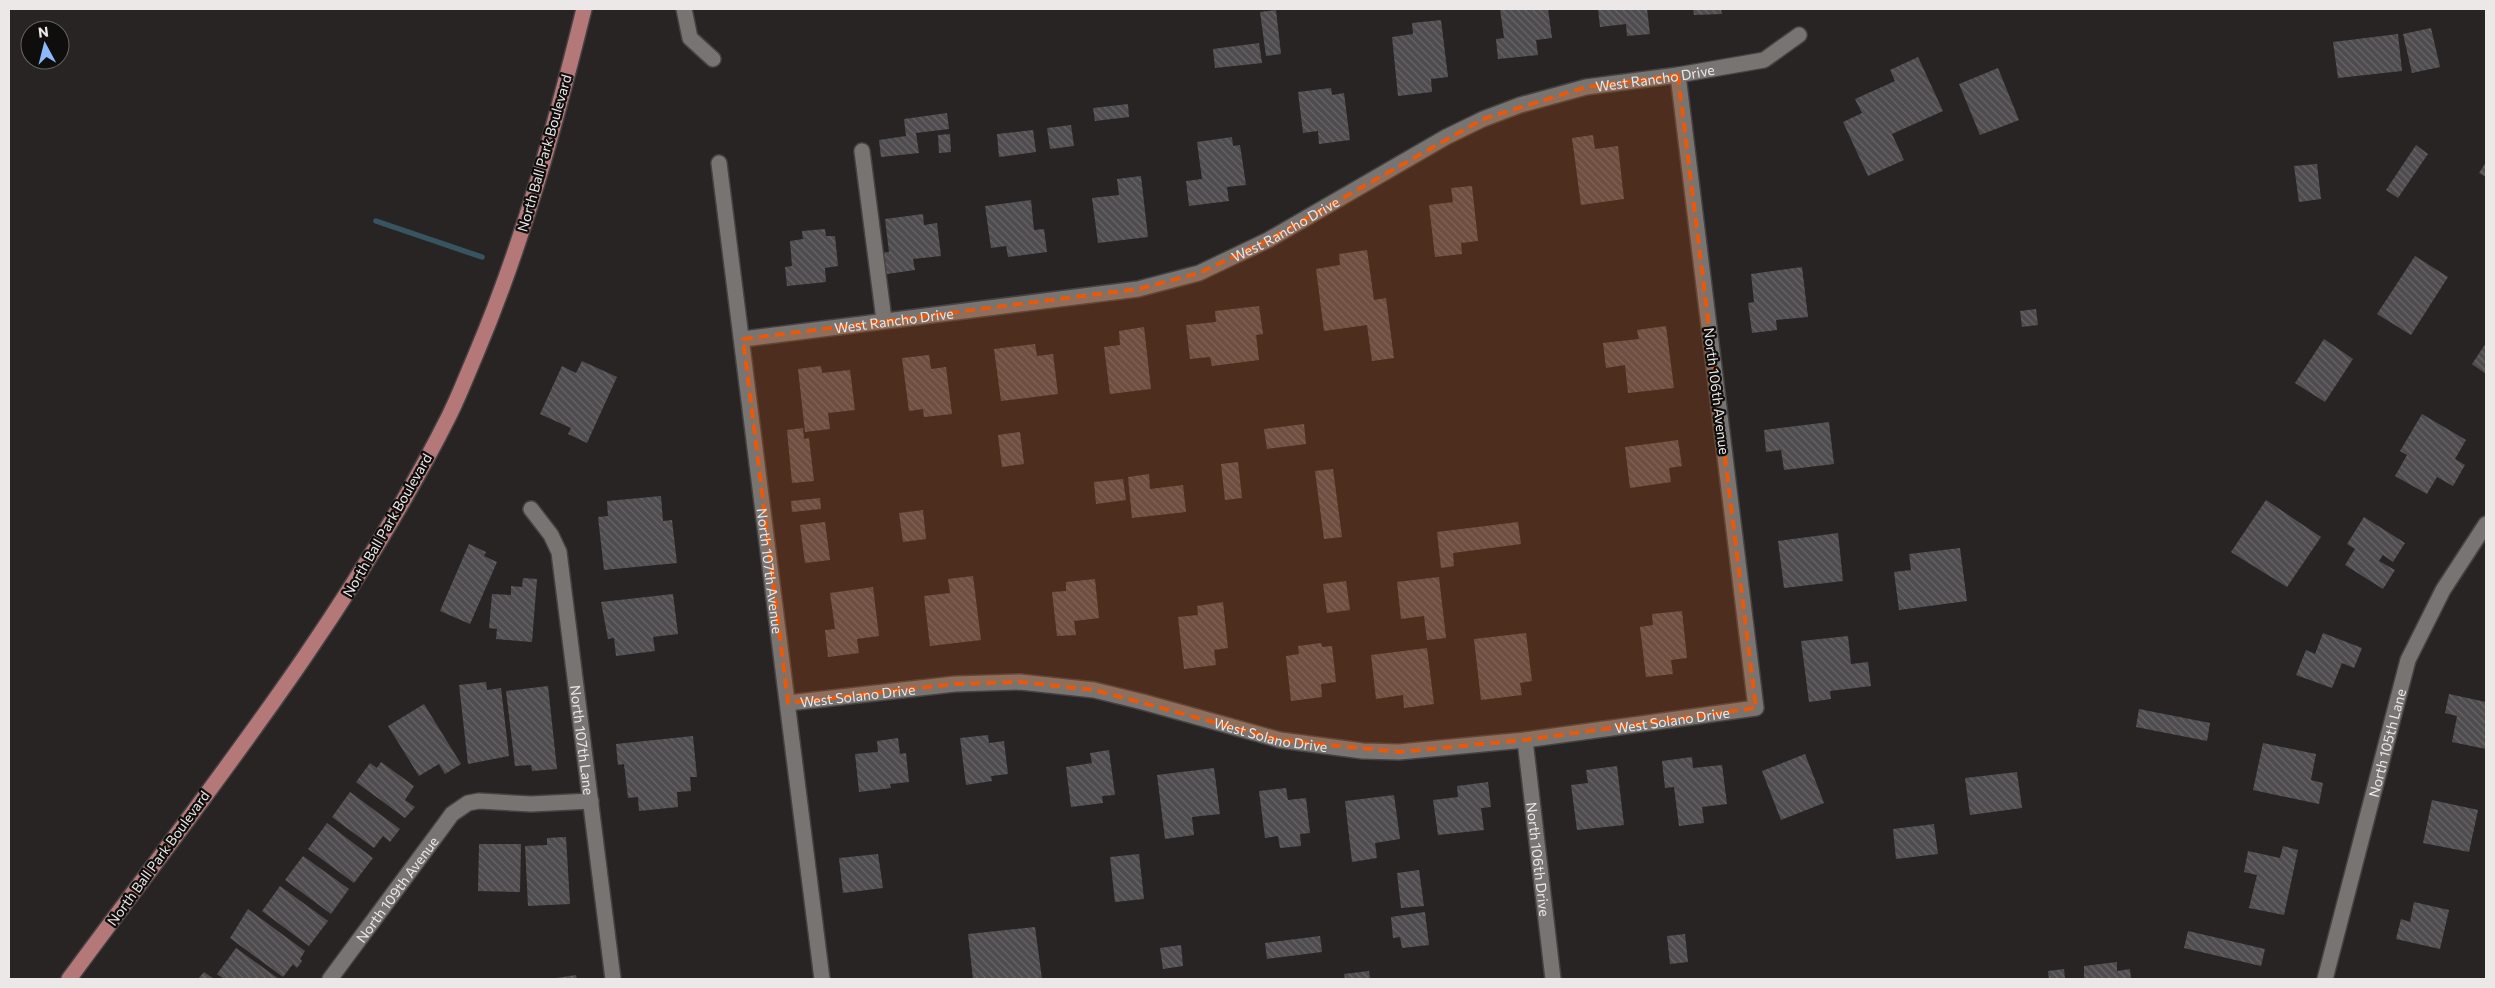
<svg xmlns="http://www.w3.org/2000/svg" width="2495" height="988" viewBox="0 0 2495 988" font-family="Commissioner,sans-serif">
<defs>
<pattern id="building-back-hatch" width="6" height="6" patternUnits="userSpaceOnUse" patternTransform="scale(1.25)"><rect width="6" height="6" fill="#4f4c4f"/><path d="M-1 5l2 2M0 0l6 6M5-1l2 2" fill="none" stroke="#686668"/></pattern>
</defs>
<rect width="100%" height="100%" fill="#272423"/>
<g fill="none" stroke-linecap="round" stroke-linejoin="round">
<path stroke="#375560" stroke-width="5.5" d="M376,221l106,36"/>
</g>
<g fill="url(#building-back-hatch)">
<path d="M1500,9h48l4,29 -16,2 2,15 -40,4 -2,-20 8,-1z"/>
<path d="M1598,9h49l3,25 -23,2 -1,-12 -26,3z"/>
<path d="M1693,9h28l1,5 -28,1z"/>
<path d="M1276,10l5,44 -15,2 -6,-44z"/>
<path d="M1441,20l7,57 -17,2 1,13 -34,4 -6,-59 21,-3 -1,-11z"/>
<path d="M2431,28l9,39 -28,6 -9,-39z"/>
<path d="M2398,34l4,37 -64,7 -5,-36z"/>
<path d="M1259,43l3,20 -47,5 -2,-19z"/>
<path d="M1918,57l25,54 -51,23 12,26 -36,16 -25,-54 19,-9 -7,-14 40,-18 -5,-11z"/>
<path d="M1998,68l21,52 -39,15 -21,-51z"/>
<path d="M1331,88l1,7 12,-2 6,47 -31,4 -1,-13 -15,2 -5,-41z"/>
<path d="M1128,104l1,13 -34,4 -2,-13z"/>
<path d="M947,113l2,16 -33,4 3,20 -38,4 -2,-17 27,-4 -2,-17z"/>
<path d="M1071,125l3,21 -24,3 -3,-21z"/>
<path d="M1033,130l3,22 -37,5 -2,-23z"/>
<path d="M950,134l1,18 -12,1 -1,-18z"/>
<path d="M1593,135l2,14 23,-3 6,53 -43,6 -9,-67z"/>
<path d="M1232,137l1,9 7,-1 6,40 -19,2 2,14 -40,5 -3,-25 16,-2 -5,-37z"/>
<path d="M2416,145l12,9 -30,44 -12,-8z"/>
<path d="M2486,162v15l-7,-4z"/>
<path d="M2317,164l4,35 -22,3 -5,-36z"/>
<path d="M1141,176l7,61 -50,6 -6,-45 27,-3 -2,-16z"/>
<path d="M1472,186l6,55 -17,2 1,11 -27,3 -6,-52 24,-3 -2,-14z"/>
<path d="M1031,200l3,30 10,-1 3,23 -39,5 -2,-11 -15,2 -6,-42z"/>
<path d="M923,214l1,11 13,-2 4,33 -28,3 2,11 -35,5 -3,-22 12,-1 -4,-33z"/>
<path d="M825,229l1,7h9l3,30 -13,2 1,14 -39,4 -2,-19 7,-1 -2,-25 13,-2 -1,-8z"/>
<path d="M1367,250l7,50 12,-2 8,60 -22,3 -5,-36 -43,6 -8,-62 24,-4 -1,-11z"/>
<path d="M2415,256l33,21 -37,58 -34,-21z"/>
<path d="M1802,267l6,50 -32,3 1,10 -25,3 -4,-30 6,-1 -3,-28z"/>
<path d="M1259,306l4,28 -7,1 3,25 -47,6 -2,-9 -20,2 -4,-34 30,-3 -1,-11z"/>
<path d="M2036,309l2,16 -16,2 -2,-16z"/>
<path d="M1666,326l8,62 -46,5 -3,-28 -19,3 -3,-25 36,-4 -2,-9z"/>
<path d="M1144,327l7,62 -41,5 -6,-47 16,-2 -1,-14z"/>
<path d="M2324,339l29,20 -28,43 -30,-19z"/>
<path d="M2486,343v31l-14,-10z"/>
<path d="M1035,344l2,12 16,-2 5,40 -57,7 -7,-52z"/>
<path d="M929,355l2,14 15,-2 6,47 -28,3 -1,-8 -14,2 -7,-53z"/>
<path d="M582,361l35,16 -30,66 -19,-9 3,-6 -31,-14 22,-48 14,7z"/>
<path d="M821,366l1,7 28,-3 5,40 -27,3 2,16 -25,3 -7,-63z"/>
<path d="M2422,414l44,26 -11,19 10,6 -12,21 -16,-9 -10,17 -32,-18 12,-21 -7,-4z"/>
<path d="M1829,422l5,42 -50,6 -3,-20 -15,2 -2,-22z"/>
<path d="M1304,424l2,20 -39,5 -3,-20z"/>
<path d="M803,428l1,11 5,-1 5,43 -22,2 -5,-53z"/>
<path d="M1020,432l4,32 -22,3 -4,-32z"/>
<path d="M1678,440l4,26 -13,2 2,14 -41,6 -5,-41z"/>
<path d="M1238,462l4,36 -17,2 -4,-36z"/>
<path d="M1333,469l9,68 -18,2 -9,-68z"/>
<path d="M1149,474l1,15 33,-4 3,27 -54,6 -4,-41z"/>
<path d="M1123,479l3,21 -30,4 -2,-22z"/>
<path d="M661,496l2,25 9,-1 5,43 -73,7 -6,-53 10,-1 -1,-15z"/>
<path d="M820,498l1,11 -29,3 -1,-11z"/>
<path d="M2266,500l55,37 -34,50 -56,-35z"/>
<path d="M923,510l3,29 -23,3 -4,-29z"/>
<path d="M2364,517l41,26 -12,19 -10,-7 -4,6 16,9 -12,19 -38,-24 10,-16 -8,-5z"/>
<path d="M825,522l5,38 -25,3 -5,-38z"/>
<path d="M1518,522l3,22 -68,9 1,13 -13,2 -4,-36z"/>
<path d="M1838,533l5,48 -59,7 -6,-47z"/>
<path d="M469,544l17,8 -2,4 13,6 -27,62 -30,-13z"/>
<path d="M1960,548l7,53 -68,9 -5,-38 17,-2 -2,-16z"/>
<path d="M973,576l8,64 -51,6 -6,-50 26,-3 -2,-14z"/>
<path d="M1439,577l7,61 -19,2 -3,-24 -23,3 -4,-37z"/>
<path d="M523,578l14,1 -5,63 -36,-3 1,-10 -8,-1 3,-34 19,1v-9l11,1z"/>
<path d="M1095,579l4,39 -25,3 2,14 -19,1 -5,-44 14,-1v-9z"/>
<path d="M1346,581l4,29 -23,3 -4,-29z"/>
<path d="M873,587l6,49 -22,3 2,14 -31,4 -3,-27 10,-1 -5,-36z"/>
<path d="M673,594l5,40 -25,3 2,14 -39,5 -2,-18 -6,1 -7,-37z"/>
<path d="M1223,602l5,46 -14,2 2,15 -32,4 -6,-52 20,-2 -1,-9z"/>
<path d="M1682,611l5,47 -16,2 2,14 -27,3 -6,-50 13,-2 -1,-11z"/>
<path d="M1526,633l6,48 -12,2 2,12 -41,5 -7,-61z"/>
<path d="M2323,633l39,15 -8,20 -12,-5 -10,25 -36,-13 10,-25 9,4z"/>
<path d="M1848,636l3,28 17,-2 3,24 -41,5 1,8 -22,3 -8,-61z"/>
<path d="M1321,643l1,4 10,-1 4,36 -15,2 1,13 -31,4 -5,-45 13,-2 -1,-8z"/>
<path d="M1427,648l7,56 -30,4 -1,-13 -27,4 -5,-44z"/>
<path d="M486,682l1,8 14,-2 8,68 -41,8 -9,-79z"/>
<path d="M548,686l9,83 -25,2 -1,-6 -16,1 -9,-75z"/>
<path d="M2449,694l37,8v47l-34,-7 5,-26 -12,-3z"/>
<path d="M424,704l37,60 -16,10 -6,-10 -20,12 -31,-50z"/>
<path d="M2139,709l71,14 -3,18 -71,-14z"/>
<path d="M988,735l1,8 15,-2 4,33 -17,2 1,5 -26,4 -6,-47z"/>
<path d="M693,736l4,41h-7l1,14 -14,1 1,15 -39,4 -1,-14 -10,1 -4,-34 -6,1 -2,-21z"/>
<path d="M898,738l2,16 6,-1 3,29 -19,2 1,4 -32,4 -4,-38 23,-2 -1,-11z"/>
<path d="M2263,743l53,11 -5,26 12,3 -4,21 -66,-14z"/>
<path d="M1109,750l6,45 -13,1 1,7 -32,4 -5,-40 26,-4 -2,-10z"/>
<path d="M1805,754l19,49 -43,17 -19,-49z"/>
<path d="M1692,757l1,11 29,-3 5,39 -25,3 2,16 -25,3 -5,-39 -9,1 -3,-27z"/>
<path d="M381,762l33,24 -9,14 10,7 -10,11 -49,-36 14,-19 7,5z"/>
<path d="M1617,766l7,59 -47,5 -6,-45 17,-2 -2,-13z"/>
<path d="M1214,768l6,46 -28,3 2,18 -29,4 -8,-64z"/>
<path d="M2017,772l5,36 -52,7 -5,-37z"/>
<path d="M1488,782l3,25 -10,1 3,22 -46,5 -5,-35 25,-3 -1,-11z"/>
<path d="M1286,788l2,12 18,-2 4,35 -10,1 1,12 -21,2 -2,-12 -13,2 -6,-47z"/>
<path d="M350,792l50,37 -10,13 -7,-6 -9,12 -42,-31z"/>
<path d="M1394,795l6,44 -25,4 2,15 -25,4 -7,-61z"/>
<path d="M2432,800l46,10 -9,42 -46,-9z"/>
<path d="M327,823l46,35 -19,25 -46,-34z"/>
<path d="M1934,824l4,30 -42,5 -3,-30z"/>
<path d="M566,837l4,67 -42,2 -3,-60 22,-1v-7z"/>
<path d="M479,844h42l-1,48 -42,-1z"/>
<path d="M2283,846l15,4 -14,65 -35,-7 8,-33 -13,-3 4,-21 32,7z"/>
<path d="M878,854l5,34 -40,5 -4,-35z"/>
<path d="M1139,854l5,45 -29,3 -5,-45z"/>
<path d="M303,856l46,33 -18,25 -46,-34z"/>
<path d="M1419,870l5,36 -23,2 -4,-35z"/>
<path d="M280,886l48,35 -19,25 -47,-35z"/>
<path d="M2414,902l35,8 -9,39 -44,-10 5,-20 9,3z"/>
<path d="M248,909l57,42 -5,8 2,2 -5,7 -4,-4 -10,13 -53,-39z"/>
<path d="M1425,912l4,33 -27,3 -2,-11 -7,1 -2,-21z"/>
<path d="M1035,927l7,52h-69l-5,-45z"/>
<path d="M2188,931l77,18 -4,17 -77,-18z"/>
<path d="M1685,934l3,28 -18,2 -3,-28z"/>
<path d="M1320,936l2,16 -55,7 -2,-16z"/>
<path d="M1181,945l2,21 -20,3 -3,-21z"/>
<path d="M236,948l43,31h-55l-7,-5z"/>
<path d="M2117,962v9l13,-2 1,10h-47v-13z"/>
<path d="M2064,969l1,10h-16l-1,-8z"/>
<path d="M1369,971l1,8h-25l-1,-5z"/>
<path d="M204,972l10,7h-16z"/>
<path d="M576,975l1,4h-21v-1z"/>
</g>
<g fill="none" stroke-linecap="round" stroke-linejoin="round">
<defs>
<g id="minor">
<path d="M684,9l6,29 23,21"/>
<path d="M862,151l22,169"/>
<path id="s1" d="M719,163l103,816"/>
<path id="s2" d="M743,339l395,-50 61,-16 69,-33 178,-103 37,-18 37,-14 66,-18 92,-12 86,-15 35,-25"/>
<path id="s3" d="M531,509l20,26 8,17 54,427"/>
<path id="s4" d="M788,703l167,-19 65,-2 74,8 49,12 137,38 83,11 36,1 126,-12 231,-32 -78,-633"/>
<path id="s5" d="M1525,740l28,239"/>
<path id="s6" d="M330,979l114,-154 8,-11 16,-11 11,-2 52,3 60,-3"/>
<path id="s7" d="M2325,979l83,-319 35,-70 43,-66"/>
</g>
<path id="major" d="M69,979c134,-182 278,-360 380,-563 10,-20 18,-41 27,-62 47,-111 79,-228 108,-345"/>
</defs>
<use href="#minor" stroke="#454241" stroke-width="18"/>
<use href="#major" stroke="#454241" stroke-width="18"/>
<use href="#minor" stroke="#787472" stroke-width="15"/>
<use href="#major" stroke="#b57879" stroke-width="15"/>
</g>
<path fill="#e8590c" fill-opacity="0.2" stroke="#e8590c" stroke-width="4" stroke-dasharray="10 6" stroke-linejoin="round" d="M1678,75l78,633 -231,32 -126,12 -119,-12 -186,-50 -74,-8 -65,2 -167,19 -45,-364 395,-50 61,-16 69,-33 215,-121 103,-32z"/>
<g text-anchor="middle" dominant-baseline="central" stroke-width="4.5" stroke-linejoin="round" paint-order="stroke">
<g font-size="14" fill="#ebe8e7" stroke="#0f0e0d">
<text stroke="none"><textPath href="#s2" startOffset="962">West Rancho Drive</textPath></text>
<text transform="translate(544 153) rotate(-74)">North Ball Park Boulevard</text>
<text stroke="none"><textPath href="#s2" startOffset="558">West Rancho Drive</textPath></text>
<text stroke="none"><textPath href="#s2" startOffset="152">West Rancho Drive</textPath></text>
<text transform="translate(1717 391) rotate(83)">North 106th Avenue</text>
<text transform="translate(387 525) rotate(-60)">North Ball Park Boulevard</text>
<text stroke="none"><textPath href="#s1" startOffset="411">North 107th Avenue</textPath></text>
<text stroke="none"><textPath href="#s4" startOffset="70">West Solano Drive</textPath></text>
<text stroke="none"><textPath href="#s4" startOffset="895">West Solano Drive</textPath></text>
<text stroke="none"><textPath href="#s4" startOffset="490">West Solano Drive</textPath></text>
<text stroke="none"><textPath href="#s3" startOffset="241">North 107th Lane</textPath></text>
<text stroke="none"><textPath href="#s7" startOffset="244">North 105th Lane</textPath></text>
<text transform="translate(158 858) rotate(-54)">North Ball Park Boulevard</text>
<text stroke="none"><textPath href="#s5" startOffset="120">North 106th Drive</textPath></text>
<text stroke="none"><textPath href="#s6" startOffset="112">North 109th Avenue</textPath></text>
</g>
</g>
<rect width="2495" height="988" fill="none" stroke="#ebe8e7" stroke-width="20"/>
<g transform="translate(45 45) rotate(353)"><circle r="24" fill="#0f0e0d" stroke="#676564"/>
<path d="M0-4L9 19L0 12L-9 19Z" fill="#8bb9fc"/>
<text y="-8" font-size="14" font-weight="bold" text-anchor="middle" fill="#ebe8e7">N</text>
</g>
</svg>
